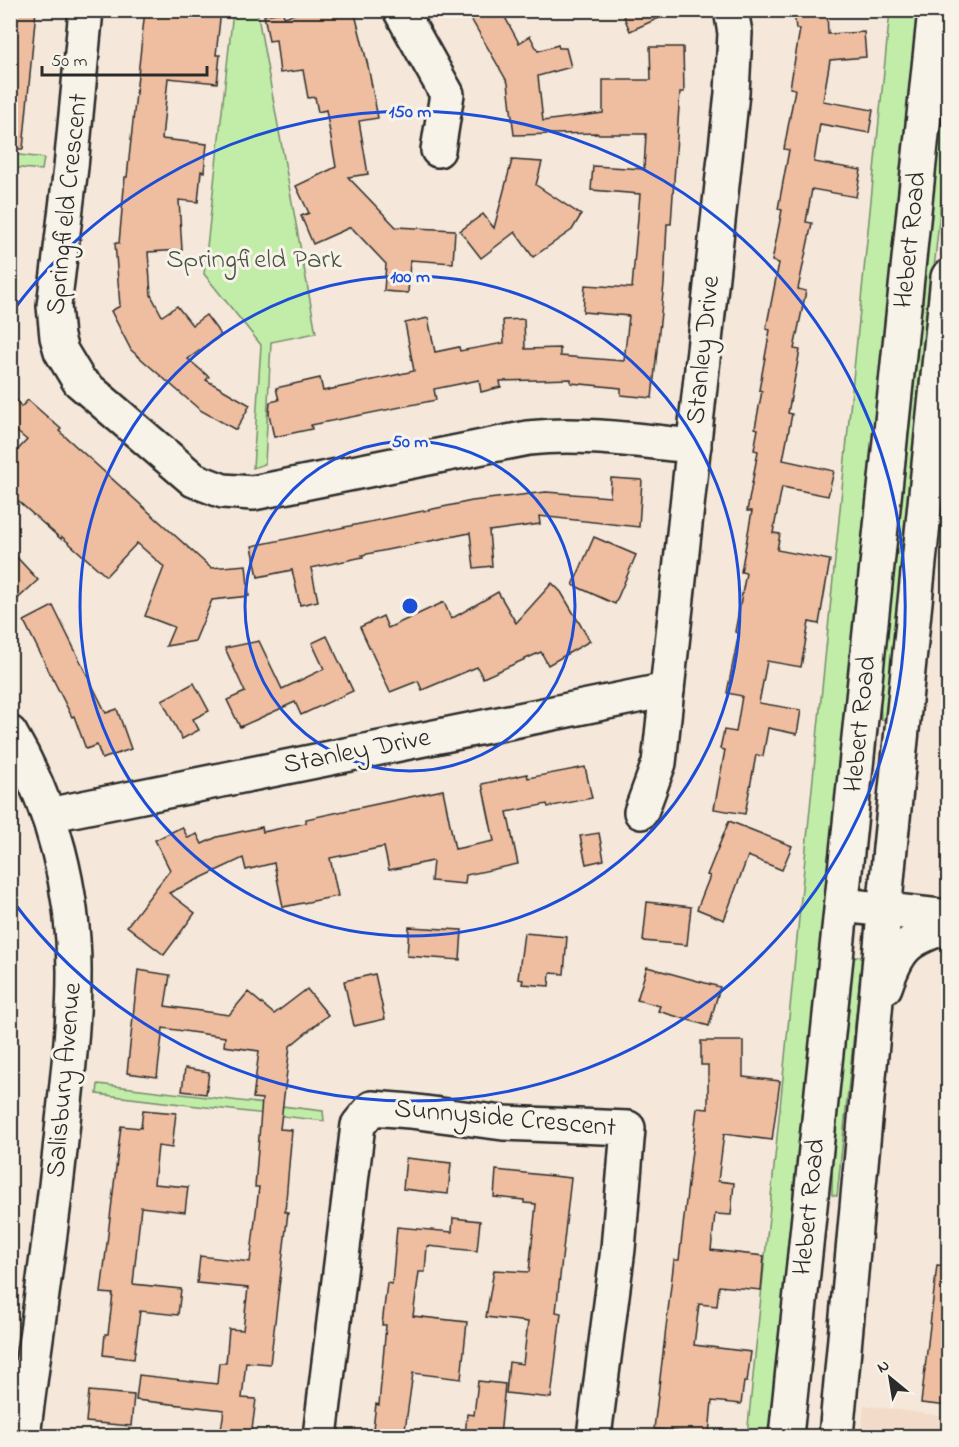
<svg xmlns="http://www.w3.org/2000/svg" width="959" height="1447" viewBox="0 0 959 1447" font-family="'Indie Flower',sans-serif">
<rect width="100%" height="100%" fill="#f5e8da"/>
<filter id="ink" filterUnits="userSpaceOnUse"><feTurbulence type="fractalNoise" baseFrequency=".0167" numOctaves="2"/><feDisplacementMap in="SourceGraphic" scale="12" xChannelSelector="R" yChannelSelector="G"/><feConvolveMatrix kernelMatrix="1 2 1 2 8 2 1 2 1" color-interpolation-filters="sRGB"/></filter>
<g filter="url(#ink)">
<path fill="#f3dbc9" d="M864,1405l84,12v19h-87z"/>
<g fill="#c1eda9" stroke="#768c6a" stroke-width="1.5">
<path d="M233,11h24l59,322 -45,9 -6,122 -12,4 8,-123 -57,-71z"/>
<path d="M890,11h31l-150,1425h-24z"/>
<path d="M948,11v123l-61,587 -6,-2 -2,-61z"/>
<path d="M11,154l33,4 -2,12 -31,-3z"/>
<path d="M860,956l2,1 -25,239 -5,-1 1,-108 14,-115 7,-14z"/>
<path d="M98,1084l225,27 1,10 -227,-27z"/>
</g>
<g fill="#efbea0" stroke="#2b2b2b" stroke-width="1.5">
<path d="M10,10h26l-13,139h-13z"/>
<path d="M145,10h76l-5,45h4l-3,28 -49,-5 -6,61 45,5 -3,28 -3,-1 -3,31 -19,-2 3,50 -34,2 3,43 11,21 15,-10 15,19 14,-10 15,20 -33,24 21,18 -3,3 44,25 -14,25 -36,-20 -69,-60 -20,-39 9,-5 -5,-63h4l6,-66h2z"/>
<path d="M308,10h46l14,56 10,52 -19,3 9,53 -20,3 48,50 59,3 -2,33 -43,-3 -2,33 -24,-2 2,-27 -35,-37 -38,17 -12,-28 8,-3 -13,-27 40,-19 -10,-57 -8,2 -3,-15 -7,1 -5,-28 -23,3 -4,-33 -7,1 -5,-26 19,-3 1,5z"/>
<path d="M466,10h35l18,33 11,-7 8,15 20,-6 1,3h7l5,19 -33,9 5,45 60,-8v-33h48l-1,-33h33l1,45h-4l-9,132h-4l-3,60 -12,114 -31,-3v-7l-50,-5v-4l-71,2 1,6 -20,5 -2,-12 -45,9 2,11 -125,25 1,4 -38,8 -5,-23 1,-12 9,-2 -3,-12 44,-10 3,13 91,-20 -9,-48 23,-5 7,34 24,-5 1,4 44,-8 -1,-23 21,-1 1,30 35,-1v8l64,5 5,-45 -46,-4 2,-27 47,3 8,-94 -49,-4 2,-24 51,3 2,-35h-51l1,-1 -82,2 -6,-52z"/>
<path d="M621,10h56l-47,21z"/>
<path d="M794,10h33l1,24 36,-2 2,25 -36,3 -7,41 50,9 -4,23 -49,-9 -6,38 47,8 -5,27 -44,-8 -6,33 6,1 -14,66 8,2 -12,58 6,1 -12,63 4,1 -9,46 51,11 -6,25 -46,-9 -9,46 7,1 -3,16 53,10 -11,64 -10,-2 -8,45 -34,-6 -8,42 42,7 -4,24 -29,-6 -5,28 -7,-1 -11,59 -31,-5 11,-59 -5,-1 4,-19 12,2 6,-36 -15,-3 12,-60 -4,-1 11,-59 -5,-1 11,-61h-5l11,-60 -4,-1 4,-21 -3,-1 7,-37 -3,-1 11,-60 -4,-1 13,-66 -7,-2 10,-51 -4,-1 11,-59 -5,-1 11,-60 -5,-1 10,-59h-4z"/>
<path d="M512,160l30,2 -6,23 45,30 -9,15 -39,27 -18,-25 -34,26 -21,-27 23,-17 11,14z"/>
<path d="M10,390l11,17 7,-7 33,29 -2,2 152,137 35,-3 3,31 -37,4 -17,41 -29,5 8,-19 -29,-11 19,-49 -27,-24 -31,33 -44,-39 -1,2 -51,-45v-36l17,-18 -17,-14z"/>
<path d="M611,478l31,2 -3,47 -100,-11 1,8 -51,7 3,35 -18,2 -4,-35 -108,22 1,2 -52,11 7,33 -18,4 -8,-35 -34,7 -6,-31 220,-45 74,-9 64,5z"/>
<path d="M594,537l42,18 -21,49 -42,-19z"/>
<path d="M10,550l28,30 -28,26z"/>
<path d="M552,583l9,9 29,49 -42,24 -7,-13 -58,26 -6,-11 -55,23 -4,-9 -28,11 -30,-65 23,-11 5,12 56,-26 7,17 47,-27 18,31z"/>
<path d="M53,606l53,107 11,-4 14,40 -29,10 -5,-14 -11,4 -12,-33 -2,1 -48,-96z"/>
<path d="M327,636l26,55 -52,24 -6,-13 -55,25 -13,-27 18,-8 -20,-44 34,-7 23,48 42,-20 -12,-26z"/>
<path d="M194,683l15,28 -16,8 6,11 -17,9 -20,-39z"/>
<path d="M585,767l7,31 -44,9 -1,-3 -40,8 11,52 -52,11 -1,9 -34,-3 2,-20 -44,9 -5,-23 -54,11 8,38 -55,11 -9,-44 -28,7 -3,-12 -74,35 26,20 -31,42 -37,-29 43,-56 -15,-30 27,-13 6,11 9,-4 5,10 15,-7 45,-10 1,5 43,-9v-4l137,-29 12,59 39,-8 -12,-57 45,-10 1,4z"/>
<path d="M729,821l63,25 -10,24 -34,-14 -24,64 -27,-11 13,-33 -3,-1z"/>
<path d="M599,833l5,27 -18,4 -6,-28z"/>
<path d="M647,902l44,5 -4,38 -44,-4z"/>
<path d="M409,927l53,3 -2,30 -53,-4z"/>
<path d="M524,933l43,4 -3,37 -14,-1 -1,13 -27,-2 1,-4 -5,-1z"/>
<path d="M647,967l73,20 -11,39 -51,-15 2,-5 -23,-6z"/>
<path d="M138,970l32,5 -5,31 64,9 19,-23 26,22 33,-25 21,26 -38,31 -10,83 12,1 -7,82h3l-18,152 -24,-2 -4,36 14,1 -5,38h-31l4,-27 -88,-10 3,-25 78,9 2,-21h7l3,-34 14,1 5,-42 -51,-5 3,-27 50,6 9,-75h-4l7,-88 -9,-1 6,-47 -35,-5 1,-9 -62,-9 -6,49 -30,-4z"/>
<path d="M375,974l10,45 -31,7 -10,-45z"/>
<path d="M701,1041h42v36l37,4 -8,59 -48,-6 -6,47 16,2 -3,32 -16,-1 -4,36 53,6 -3,34 -42,-4 -2,20 -18,-2 -5,41 57,7 -4,30h-3l-3,22 -29,-3 -3,34 -55,-6 20,-169h5l18,-152 11,1v-44h-7z"/>
<path d="M185,1068l24,4 -3,22 -24,-3z"/>
<path d="M143,1110l33,3 -4,35 -14,-2 -4,38 34,3 -3,25 -44,-5 -8,77 48,5 -3,26 -38,-4 -6,48 -31,-4 2,-21h3l5,-40 -12,-1 20,-167 20,2z"/>
<path d="M406,1158l45,5 -3,31 -45,-5z"/>
<path d="M496,1170l75,8 -15,134 5,1 -10,85 -45,-5 3,-31 14,2 5,-42 -42,-5 8,-47 35,2 7,-68 -12,-1v-3l-30,-3z"/>
<path d="M453,1218l27,3 -3,30 -50,-5 -2,26h-6l-6,44 54,6 -6,57 -48,-6 -9,64h-32l4,-33 3,1 7,-80h-4l5,-42 5,1 5,-57 55,5z"/>
<path d="M937,1265l11,1v140l-27,-3z"/>
<path d="M478,1381l27,3 -5,53h-35l2,-23 7,1z"/>
<path d="M89,1391l45,4 -3,31 -45,-4z"/>
</g>
<g fill="none" stroke-linecap="round" stroke-linejoin="round">
<defs>
<g id="minor">
<path d="M86,10l-15,157 -17,139 3,31 4,14 18,30 115,99 29,11 30,2 275,-55c56,-6 111,3 166,8"/>
<path d="M400,10l47,84 -9,56"/>
<path d="M10,733c43,72 65,160 64,243 0,48 -6,97 -11,145 -10,106 -27,210 -40,315"/>
<path d="M641,812l18,-49 73,-670 3,-60 -4,-23"/>
<path d="M48,815l619,-125"/>
<path d="M843,905l105,12"/>
<path d="M320,1436l38,-311 14,-17 38,3 93,12 125,5 -10,121 -24,187"/>
</g>
<g id="major">
<path d="M885,987c14,-41 22,-47 63,-61"/>
<path d="M786,1436l149,-1426"/>
<path d="M836,1436l54,-588 58,-571"/>
</g>
</defs>
<use href="#minor" stroke="#2b2b2b" stroke-width="38"/>
<use href="#major" stroke="#2b2b2b" stroke-width="38"/>
<use href="#minor" stroke="#f7f3e8" stroke-width="33"/>
<use href="#major" stroke="#f7f3e8" stroke-width="33"/>
</g>
</g>
<g fill="none" stroke="#1d4ed8" stroke-width="3">
<circle cx="410" cy="606" r="165"/>
<circle cx="410" cy="606" r="330"/>
<path d="M12 312A495 495 0 1 1 12 900"/>
</g>
<g text-anchor="middle" dominant-baseline="central" stroke-width="6" stroke-linejoin="round" paint-order="stroke">
<g font-size="27" fill="#2b2b2b" stroke="#f7f3e8">
<text transform="translate(68 204) rotate(-84)">Springfield Crescent</text>
<text transform="translate(911 240) rotate(-84)">Hebert Road</text>
<text transform="translate(704 350) rotate(-84)">Stanley Drive</text>
<text transform="translate(861 724) rotate(-84)">Hebert Road</text>
<text transform="translate(357 752) rotate(-11)">Stanley Drive</text>
<text transform="translate(65 1080) rotate(-85)">Salisbury Avenue</text>
<text transform="translate(505 1119) rotate(5)">Sunnyside Crescent</text>
<text transform="translate(810 1207) rotate(-84)">Hebert Road</text>
</g>
<g font-size="27" fill="#495244" stroke="#f7f3e8">
<text x="254" y="260">Springfield Park</text>
</g>
</g>
<circle cx="410" cy="606" r="9" fill="#1d4ed8" stroke="#f7f3e8" stroke-width="3"/>
<g font-size="18" text-anchor="middle" font-weight="bold" fill="#1d4ed8" stroke="#f7f3e8" stroke-width="6" stroke-linejoin="round" paint-order="stroke">
<text x="410" y="117">150 m</text>
<text x="410" y="282">100 m</text>
<text x="410" y="447">50 m</text>
</g>
<rect width="959" height="1447" fill="none" stroke="#f7f3e8" stroke-width="36"/>
<rect x="18" y="18" width="923" height="1411" fill="none" stroke="#2b2b2b" stroke-width="2" filter="url(#ink)"/>
<g transform="translate(890 1378) rotate(330)" stroke="#f7f3e8" stroke-width="4.5" paint-order="stroke">
<path d="M0-4.5L10 22L0 15L-10 22Z" fill="#2b2b2b"/>
<text y="-9" font-size="16" font-weight="bold" text-anchor="middle" fill="#2b2b2b">N</text>
</g>
<path d="M42 66v9h165v-9" fill="none" stroke="#2b2b2b" stroke-width="3"/>
<text x="51" y="66" font-size="18" fill="#2b2b2b" stroke="#f7f3e8" stroke-width="4.5" paint-order="stroke">50 m</text>
</svg>
